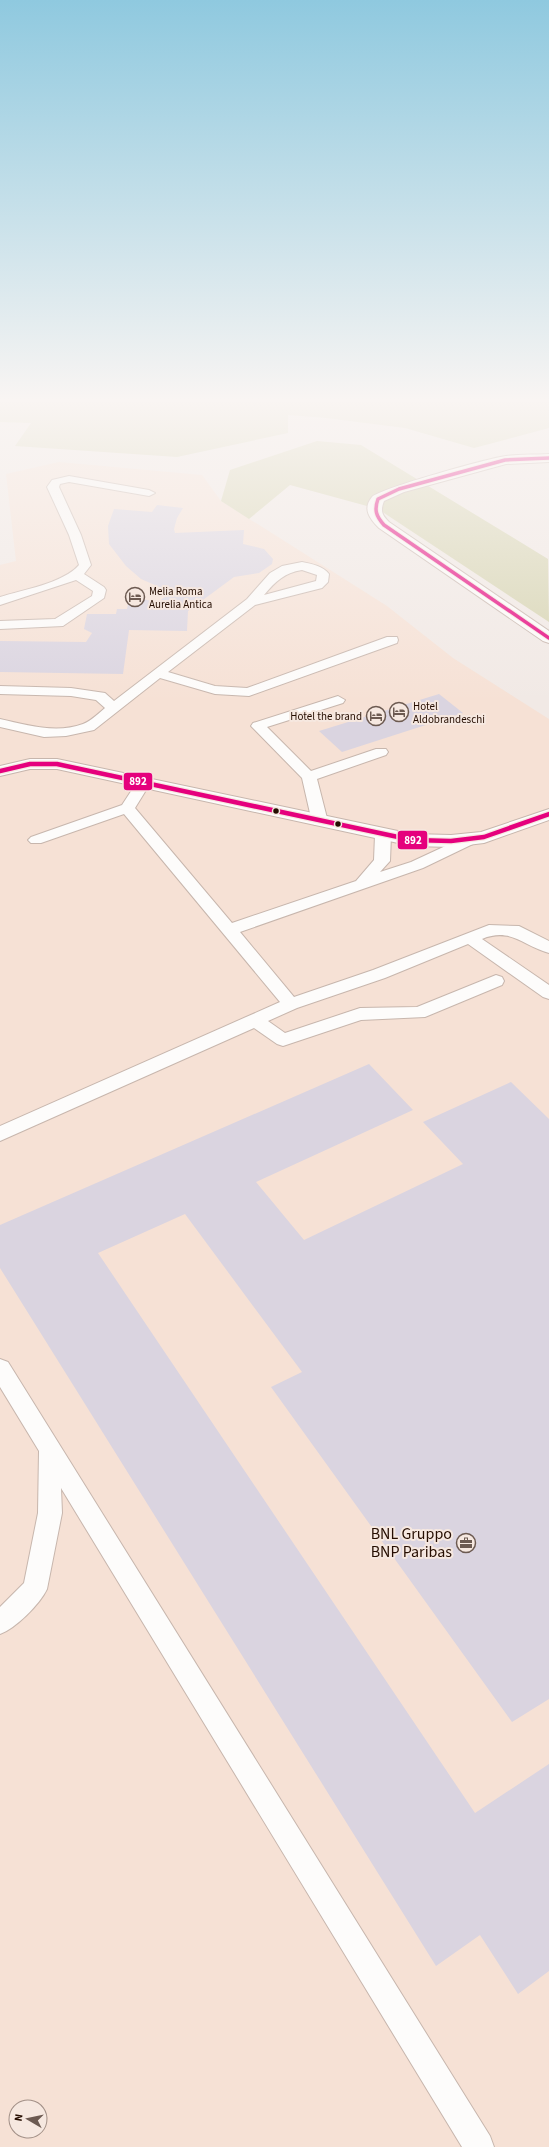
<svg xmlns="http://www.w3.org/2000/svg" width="549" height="2147" viewBox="0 0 549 2147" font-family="'Source Sans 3',sans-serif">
<rect width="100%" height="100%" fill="#f1e9e5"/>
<path fill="#f6e1d5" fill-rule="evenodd" d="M59,462l143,13 19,26 166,105 66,52 96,61v1428h-549v-1582l16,-4 -10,-87zM16,2107h24v24h-24z"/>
<g fill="#d6d4b1">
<path d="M0,401h549v27l-75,20 -69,-20 -79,-10 -38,-3v18l-111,24 -162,-11 16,-23 -31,-1z"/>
<path d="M317,441l44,4 187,114 1,63 -171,-113 -88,-24 -41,34 -28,-18 9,-31z"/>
</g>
<g fill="#dad4e0">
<path d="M157,505l26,3 -6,10 -3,11 1,4 69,-3 -1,14 21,5 9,10 -1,5 -13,9 -25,4 -46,34 -1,20 -58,-1 -6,44 -123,-2v-31l86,1 6,-9 -8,-4 3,-15h29l1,-5h10l1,-5h10l4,-5 16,3 13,-10 -30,-13 -15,-13 -17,-22 -1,-18 6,-17 38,3z"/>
<path d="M439,694l24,19 -121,39 -23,-21z"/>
<path d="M369,1064l44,46 -157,72 48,58 159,-76 -40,-42 88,-40 38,37v580l-37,23 -241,-335 31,-15 -117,-158 -87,39 377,560 74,-49v207l-31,23 -38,-59 -44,31 -436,-698v-43z"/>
</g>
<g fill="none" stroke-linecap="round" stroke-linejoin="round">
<defs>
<g id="service">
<path d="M69,476l80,14 6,3 -6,3 -80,-14 -9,2 -1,3 22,48 10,30 -7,9 20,13 2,3 -2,8 -41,28 -63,3v-8l55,-2 37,-23 1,-5 -17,-11 -76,25v-8c22,-7 64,-14 79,-32l-10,-30 -22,-48 5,-7z"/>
<path d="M302,562c10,2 21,4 27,12l-1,8 -6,6 -67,17 -87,67 47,14 32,2 140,-51h10l1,3 -1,3 -148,53 -34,-2 -55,-16 -66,52 -28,6 -22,1 -44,-10v-8c27,6 56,15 83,5 8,-3 16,-11 22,-16l-9,-8 -25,-4 -71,-2v-8l71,2 34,5 9,8 133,-102 23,-26 12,-7zM302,570l15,5 -1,6 -52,14c12,-14 20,-22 38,-25z"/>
<path d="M338,696l7,4 -2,3 -76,24 44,44 65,-22h10l2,3 -2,3 -69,24 11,43 -3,3h-10l-3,-3 -10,-44 -51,-52 2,-3z"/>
<path d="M144,778l5,1 2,3 -16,26 97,115 124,-42 18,-21 1,-25 3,-3h10l3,3 -1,26 -10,11 31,-10 56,-26h10l3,3 -3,3 -54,26 -183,64 54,65 79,-27 116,-45 30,1 30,15v12c-26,-7 -38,-26 -67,-14l67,46v14l-6,-2 -75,-53 -83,34 -88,30 -29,13 17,12 75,-25 57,-1 79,-32 6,2 2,4 -2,4 -77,32 -64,3 -78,26 -6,-2 -23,-16 -254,113v-15l280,-124 -156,-188 -83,29h-10l-3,-3 3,-3 91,-32 17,-26z"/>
<path d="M0,1359l8,3 482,774 4,11h-32l-401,-659 1,25 -15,76c-7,15 -32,40 -47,45v-27l24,-24 14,-70 1,-62 -39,-64z"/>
</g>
<g id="tertiary">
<path d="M549,454v8l-43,2 -102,28 -20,9c-4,10 -2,14 5,21l160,109v12l-6,-2 -164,-113c-9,-9 -17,-19 -7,-31 9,-9 118,-39 134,-41 14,-2 29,-1 43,-2z"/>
<path d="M30,759h27l355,75 39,1 30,-3 68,-23v11l-65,23 -33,4 -39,-1 -355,-77h-27l-30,7v-10z"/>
</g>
</defs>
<use href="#service" stroke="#c7b6ad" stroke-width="2"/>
<use href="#tertiary" stroke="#c7b6ad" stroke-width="2"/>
<use href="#service" fill="#fdfcfb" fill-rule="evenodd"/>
<use href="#tertiary" fill="#fdfcfb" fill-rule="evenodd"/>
<defs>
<path id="bus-1-far1" d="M549,458l-44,2 -106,29 -21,10c-4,11 -2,17 6,26l165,113"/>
<path id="bus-1" d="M0,771l30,-7h27l355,76 39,1 33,-4 65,-23"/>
</defs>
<use href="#bus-1-far1" stroke="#f6e8e0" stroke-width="5.5"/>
<use href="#bus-1" stroke="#f6e8e0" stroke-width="7"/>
<use href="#bus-1-far1" stroke="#e5007d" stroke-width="3.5"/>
<use href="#bus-1" stroke="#e5007d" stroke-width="4.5"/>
</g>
<linearGradient id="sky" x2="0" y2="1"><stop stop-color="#8fc9df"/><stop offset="0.57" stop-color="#f9f5f3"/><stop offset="1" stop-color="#f9f5f3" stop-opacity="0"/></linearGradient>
<rect width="549" height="702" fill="url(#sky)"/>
<defs>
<symbol id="hotel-ring" viewBox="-11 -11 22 22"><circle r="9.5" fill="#f6e8e0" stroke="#6c5a51" stroke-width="1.5"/><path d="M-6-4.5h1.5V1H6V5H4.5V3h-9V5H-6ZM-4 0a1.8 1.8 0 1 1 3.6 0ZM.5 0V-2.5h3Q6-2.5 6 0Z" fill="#6c5a51"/></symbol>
<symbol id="office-ring" viewBox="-11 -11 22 22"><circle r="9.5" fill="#f6e8e0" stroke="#6c5a51" stroke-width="1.5"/><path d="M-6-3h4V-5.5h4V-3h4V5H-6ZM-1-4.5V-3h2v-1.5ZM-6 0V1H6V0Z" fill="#6c5a51"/></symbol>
</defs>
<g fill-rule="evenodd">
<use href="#hotel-ring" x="124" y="586" width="22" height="22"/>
<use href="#hotel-ring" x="388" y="701" width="22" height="22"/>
<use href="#hotel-ring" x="365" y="705" width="22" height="22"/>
<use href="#office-ring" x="455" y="1532" width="22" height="22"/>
</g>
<g fill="#250d01" stroke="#f6e8e0" stroke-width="1.5">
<circle cx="276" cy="811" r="3.5"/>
<circle cx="338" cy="824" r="3.5"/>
</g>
<g text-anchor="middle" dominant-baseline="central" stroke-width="4" stroke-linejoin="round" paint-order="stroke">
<g font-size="11" fill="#250d01" stroke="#f6e8e0" text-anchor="start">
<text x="149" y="591">Melia Roma<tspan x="149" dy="13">Aurelia Antica</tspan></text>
<text x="413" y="706">Hotel<tspan x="413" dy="13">Aldobrandeschi</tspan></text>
<text x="362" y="716" text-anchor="end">Hotel the brand</text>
</g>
<g font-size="16" fill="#250d01" stroke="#f6e8e0" text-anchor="end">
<text x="452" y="1534">BNL Gruppo<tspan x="452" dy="18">BNP Paribas</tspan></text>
</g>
</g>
<g stroke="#f6e8e0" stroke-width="1.5">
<rect x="123" y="772" width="30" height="19" rx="4" fill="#e5007d"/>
<rect x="397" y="830" width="31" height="20" rx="4" fill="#e5007d"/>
</g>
<g font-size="11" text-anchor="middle" font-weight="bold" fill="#fff">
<text x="138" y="785">892</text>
<text x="413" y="844">892</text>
</g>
<g transform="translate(28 2119) rotate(279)"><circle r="19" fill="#f6e8e0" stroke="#a29087"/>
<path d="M0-3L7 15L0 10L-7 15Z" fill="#6c5a51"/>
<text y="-6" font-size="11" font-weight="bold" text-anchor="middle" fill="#250d01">N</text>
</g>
</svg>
